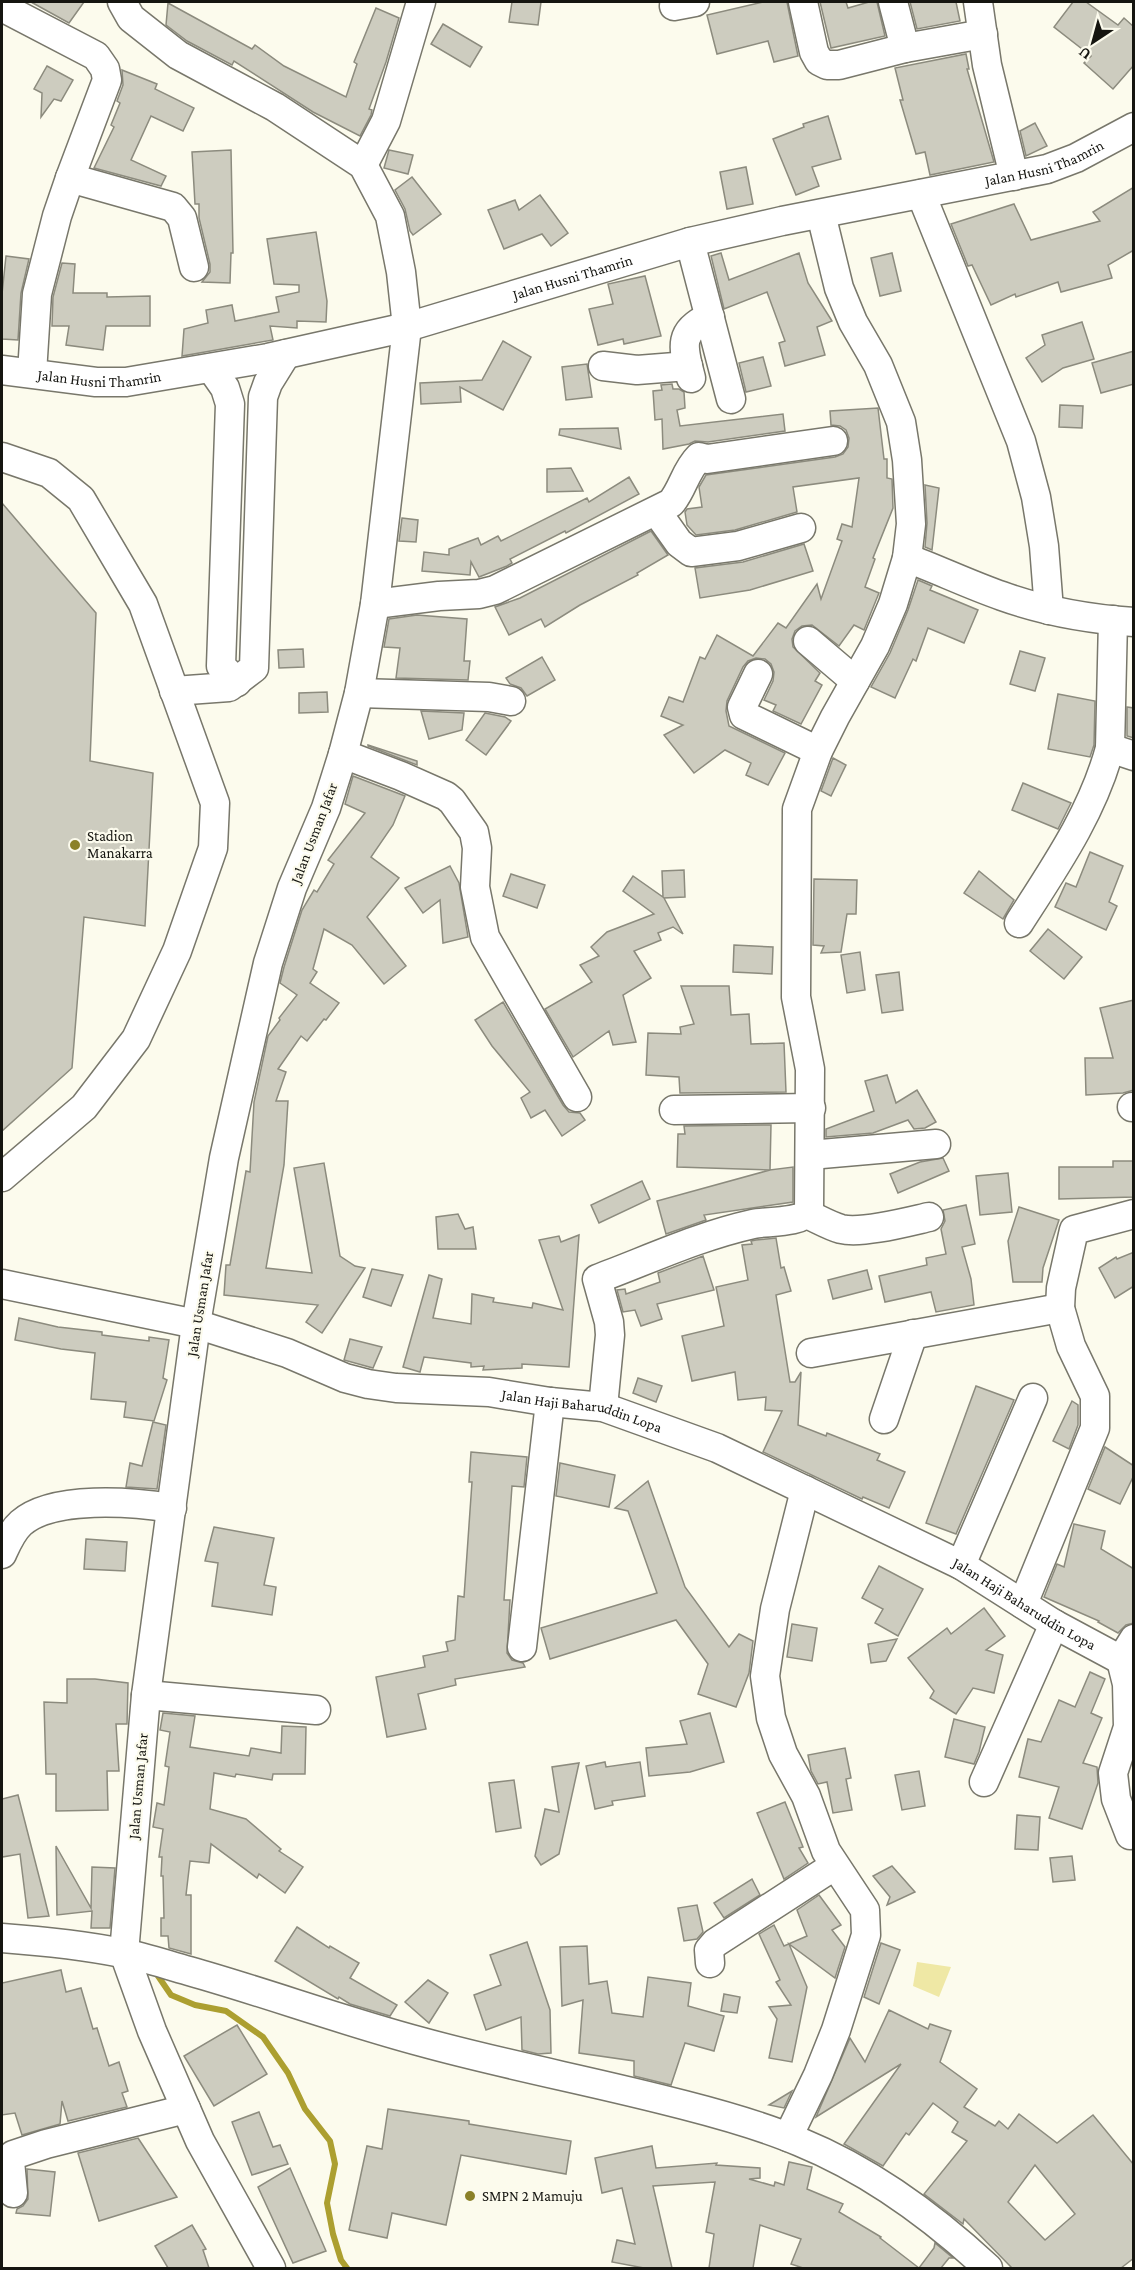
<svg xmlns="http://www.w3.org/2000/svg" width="1135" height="2270" viewBox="0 0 1135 2270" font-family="'Crimson Pro',serif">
<rect width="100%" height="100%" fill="#fcfbed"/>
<path fill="#efe8a5" d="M917,1962l34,5 -12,30 -26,-11z"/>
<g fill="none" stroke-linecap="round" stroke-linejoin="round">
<path stroke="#ac9f30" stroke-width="6" d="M158,1976l13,19 24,10 31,6 37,26 25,36 17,36 25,32 5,23 -8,39 6,31 8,26 6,8"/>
</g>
<g fill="#cdccbf" stroke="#8c8b7e" stroke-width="1.5" fill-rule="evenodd">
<path d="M31,2h53l-15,21z"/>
<path d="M512,2h29l-3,23 -29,-3z"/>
<path d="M763,2h24l11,54 -24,6 -6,-21 -51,13 -10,-39z"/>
<path d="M820,2h26l2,6 21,-6h8l8,34 -54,12z"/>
<path d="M910,2h46l4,19 -43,8z"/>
<path d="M1073,2h13l32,23 6,-7 10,9v38l-21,24 -29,-26 7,-7 -37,-29z"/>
<path d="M168,3l84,46 3,-4 29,21 62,31 11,-33 -3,-2 22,-54 23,10 -13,44 -17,47 3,1 -1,5 -11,21 -47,-24 -79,-51 -2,4 -45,-24 -21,-16z"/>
<path d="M443,24l39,23 -12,20 -39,-23z"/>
<path d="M966,54l3,15h-2l27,93 -64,13 -5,-23 -9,2 -16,-54h3l-8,-32z"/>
<path d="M47,66l26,14 -12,21 -7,-2 -13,18 1,-24 -8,-4z"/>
<path d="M122,70l35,14 -2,5 39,19 -11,23 -32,-15 -20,44 35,16 -5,10 -67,-18 20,-41 -3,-2 9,-22 -3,-2 6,-16z"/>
<path d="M828,116l13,43 -29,8 7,19 -23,9 -23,-56 31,-12 -1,-3z"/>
<path d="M1035,123l12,23 -21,10 -6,-25z"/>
<path d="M231,150l2,103h-2l-1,30 -28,-1 8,-10v-8l-11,-46v-14h-4l-3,-52z"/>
<path d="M389,150l24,5 -5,19 -24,-6z"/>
<path d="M746,167l7,37 -26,5 -7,-37z"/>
<path d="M412,177l29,37 -28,21 -3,-4 -5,-22 -10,-19z"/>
<path d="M1134,187v63l-26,15 4,13 -51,14 -3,-10 -42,15 -1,-3 -24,11 -19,-40 -4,1 -17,-42 63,-20 17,36 69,-19 -7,-9z"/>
<path d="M540,195l28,38 -17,13 -9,-12 -38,15 -16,-39 27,-10 4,10z"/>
<path d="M316,232l11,69 -1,21 -29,-1v7l-27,-2 3,14 -91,16 2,-27 24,-6 -2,-13 26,-5 3,16 44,-9 -3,-15 23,-5v-7l-25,-1 -7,-45z"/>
<path d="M721,253l8,27 70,-27 9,30 24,38 -15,6 8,28 -40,11 -6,-23 6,-2 -18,-49 -43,17 -13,-53z"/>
<path d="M892,253l9,38 -21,5 -9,-38z"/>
<path d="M6,256l23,3 -8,34 -3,47 -16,-1v-45z"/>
<path d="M62,263l13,1 -2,29h34v4l43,-1v30h-44l-3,24 -37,-5 3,-19h-17l1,-29z"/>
<path d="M645,276l16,60 -37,8 -1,-5 -25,6 -9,-36 24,-5 -5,-20z"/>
<path d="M1082,322l12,37 -31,9 -21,14 -16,-24 19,-13 -3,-10z"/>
<path d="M503,341l28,16 -28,53 -43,-23 1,15 -40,2 -1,-21 62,-3z"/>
<path d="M1134,351v33l-33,9 -9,-30z"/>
<path d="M763,357l8,29 -25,6 -7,-29z"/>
<path d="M587,364l5,33 -26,3 -4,-33z"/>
<path d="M672,384l1,5h6l5,3 1,16 -8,2 3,16 103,-12 2,17 -77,11 -13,-1 -6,3 -26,5 -1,-30 -7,1 -2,-29 9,-1 -1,-5z"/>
<path d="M1060,405l23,1 -1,22 -23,-1z"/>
<path d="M878,408l6,51h3v19l5,1 1,29 -20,50 2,1 -10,28 14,6 -15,37 -10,-5 -15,21 -27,-21 -10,1 -7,5 -3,8 1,8 27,26 -5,8 7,4 -21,39 -28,-13 3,-6 -12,-5 9,-19 1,-9 -3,-8 -6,-5 -9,-1 -8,3 -5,6 -16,34 -1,10 3,15 56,27 -17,32 -22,-10 5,-12 -26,-13 -31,23 -30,-38 19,-10 -22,-9 8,-19 14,5 17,-45 5,2 12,-24 36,21 25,-33 8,5 31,-44 4,15 21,-58 -5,-2 5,-15 10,3 7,-49 -66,9 4,25 -62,18 -39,5 -9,-10 -2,-13 2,-3 15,-2 -3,-20 7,-12 129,-18 8,-3 5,-7 1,-9 -3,-8 -6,-4 -9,-1 -1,-14z"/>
<path d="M618,428l3,21 -62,-14 1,-6z"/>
<path d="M571,468l12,23 -36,1v-23z"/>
<path d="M629,477l10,17 -73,39 -1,-2 -55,28 2,4 -5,3 -28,11 -8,-15 -1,13 -48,-4 2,-19 25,3v-6l29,-11 3,7 17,-9 3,5 86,-43 2,4z"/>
<path d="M925,485l14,3 -7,62 -7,-3 2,-24z"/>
<path d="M2,503l94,110 -6,148 63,12 -8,153 -61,-9 -12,151 -70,63z"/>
<path d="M402,518l16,2 -2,22 -17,-1z"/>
<path d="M651,531l17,24 -31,18 1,2 -58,30 -35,22 -4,-8 -32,16 -14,-28 25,-9z"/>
<path d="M804,544l9,27 -63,19 -50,8 -5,-30 48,-6z"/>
<path d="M918,580l14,6 -2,4 48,20 -14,33 -36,-15 -12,33 -3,-2 -18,39 -24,-11 19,-34 18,-43z"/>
<path d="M417,615l50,4 -3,42h6l-2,19 -72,-2 4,-30 -16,-1 5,-28z"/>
<path d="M303,649l1,18 -25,1 -1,-18z"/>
<path d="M1020,651l25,7 -10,33 -25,-7z"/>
<path d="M542,657l13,23 -28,16 -6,-8 -11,-4 -4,-6z"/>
<path d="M327,692l1,20 -29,1v-20z"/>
<path d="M1058,694l37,7 -1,44 -4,12 -42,-8z"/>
<path d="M1127,707l7,1v30l-7,-2z"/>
<path d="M421,711l43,2 -2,17 -33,9z"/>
<path d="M485,713l20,4 6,4 -25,34 -20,-15z"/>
<path d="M368,745l49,16v4l-49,-19z"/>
<path d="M833,758l13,7 -15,31 -10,-5z"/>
<path d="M353,776l52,20 -12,29 -22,32 28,21 -32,39 39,49 -22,18 -32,-39 -28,-16 -11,40 4,3 -7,11 29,20 -13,17 -2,-1 -17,22 -6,-5 -23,33 8,3 -10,29h12l-4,64 -18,103 46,5 -18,-105 30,-5 16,93 15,10 10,2 -43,65 -16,-11 12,-17 -94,-10 2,-30h4l16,-94 4,1 4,-70 14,-66 12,-16 -1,-2 18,-23 -17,-12 4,-16 18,-57 12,-20 3,2 17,-28 -6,-4 37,-47 -20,-9z"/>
<path d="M1023,783l48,20 -13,26 -46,-19z"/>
<path d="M1090,852l33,14 -14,36 8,4 -11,24 -51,-23 11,-24 10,4z"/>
<path d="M450,866l9,17 9,54 -25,6 -3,-43 -17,13 -18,-25z"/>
<path d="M684,870l1,27 -21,1 19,36 -10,-7 -15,6 3,7 -27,11 17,27 -28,17 13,47 -23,3 -4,-14 -36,26 -28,-48 47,-27 -12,-17 19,-9 -8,-9 16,-15 47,-18 -31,-23 10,-15 30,21 -1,-26z"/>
<path d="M979,871l35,29 -11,19 -39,-26z"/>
<path d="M511,874l34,11 -8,23 -34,-12z"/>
<path d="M814,879l43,1 -1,34h-9l-6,38 -20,1 3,-7 -11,-1z"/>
<path d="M1048,929l34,28 -18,22 -34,-28z"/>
<path d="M734,945l39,2 -1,27 -39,-2z"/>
<path d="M860,952l5,38 -18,3 -6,-38z"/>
<path d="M899,972l4,38 -21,3 -6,-38z"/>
<path d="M681,986h48l2,29 18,-1 2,30 33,-1 2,49 -106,1 -1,-16 -33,-2 2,-42 33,1 -1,-7 14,-3z"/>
<path d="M1134,1000v90l-11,3 -37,2 -1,-37h28l-13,-50z"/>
<path d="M503,1002l60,103 6,7 11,1 5,7 -23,16 -17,-26 -14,8 -10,-20 9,-6 -38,-46 -17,-26z"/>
<path d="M887,1075l9,28 21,-13 19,32 -11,6 -11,1 -6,-9 -35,13 -47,4v-8l48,-18 -9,-30z"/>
<path d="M771,1125l-1,45 23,-3v35l-89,13 2,5 -40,14 -9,-33 113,-31 -93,-3 1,-33h7l-1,-8z"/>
<path d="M943,1158l6,13 -51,22 -8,-19 30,-12z"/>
<path d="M1113,1161h21v36l-75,2v-32h54z"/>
<path d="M1008,1173l4,39 -32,3 -4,-39z"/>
<path d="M642,1181l8,18 -51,24 -8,-18z"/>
<path d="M966,1205l9,39 -13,3 9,32 3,26 -38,7 -5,-20 -46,10 -6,-26 48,-11 -1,-7 20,-4 -5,-25 4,-8 -2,-11z"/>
<path d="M1019,1207l40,13 -16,48 -1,14h-29l-5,-41z"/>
<path d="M458,1214l7,15 8,-2 3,22h-38l-2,-32z"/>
<path d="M579,1235l-10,132 -47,-3v4l-39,2 1,-4 -13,1v-4l-47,-6 -4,15 -17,-5 26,-92 13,4 -9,39 38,6 1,-30 22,4 -1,4 39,6 1,-5 30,7 -24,-70 20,-4 2,6z"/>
<path d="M776,1238l5,30 3,-1 7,24 -15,4 14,87h5l6,-10 -3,53 28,11 1,-3 53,21 -3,6 28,12 -16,36 -26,-11 -1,2 -99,-47 19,-41 -17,-1 1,-13 -28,3 -3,-28 -43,9 -10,-45 42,-10 -8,-39 32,-7 -6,-35 10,-1 -1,-3 5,-1z"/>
<path d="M1134,1252v34l-19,12 -16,-30 17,-11 1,2z"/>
<path d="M703,1256l11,34 -57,14 5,15 -21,7 -6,-16 -12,2 -6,-22 8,-1 1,5 34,-12 -2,-9z"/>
<path d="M372,1269l31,6 -12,31 -28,-9z"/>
<path d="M867,1270l5,19 -39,10 -5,-19z"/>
<path d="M19,1318l39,9 44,5v3l47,6v-4l20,3 -6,38 4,2 -13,41 -30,-4 2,-15 -35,-3 4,-46 -34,-4 -46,-9z"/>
<path d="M350,1339l32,8 -9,21 -29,-8z"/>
<path d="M638,1378l24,8 -6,16 -23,-9z"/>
<path d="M976,1386l38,14 -58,134 -30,-11z"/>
<path d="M1072,1401l6,4v20l-9,24 -16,-8z"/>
<path d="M153,1422l13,3 -9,64 -31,-2 4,-24 12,3z"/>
<path d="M1105,1447l29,19v9l-14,29 -32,-15z"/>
<path d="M471,1452l56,5 -3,30 -12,-1 -8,114h6l-3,53 5,7 11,3 2,4 -70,12 1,6 -38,9 8,35 -39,8 -11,-60 49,-10 -2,-11 25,-5 -2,-9 9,-2 3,-44 6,1 8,-115h-3z"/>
<path d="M560,1463l55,12 -6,32 -53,-11z"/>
<path d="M648,1481l37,106 44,60 10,-13 14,7 -4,32 -13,34 -38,-13 10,-30 -32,-44 -126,39 -9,-31 116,-35 -29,-82 -13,-3z"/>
<path d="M1074,1524l31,7 -4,18 33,20v54l-8,2 -8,8 -20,-11 1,-1 -55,-24 13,-33 7,3z"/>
<path d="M214,1527l60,11 -10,47 12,2 -4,28 -60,-9 6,-43 -13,-2z"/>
<path d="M86,1539l41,3 -2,29 -41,-2z"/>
<path d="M879,1566l44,23 -25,47 -23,-13 8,-14 -21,-11z"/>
<path d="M984,1608l21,28 -19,14 17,5 -9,38 -21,-5 -17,26 -26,-16 4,-7 -26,-33 39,-30 4,6z"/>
<path d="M792,1624l25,4 -5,33 -25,-4z"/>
<path d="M897,1639l-11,22 -15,2 -3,-19z"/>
<path d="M1090,1672l15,7 -14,34 11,5 -19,45 14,4 1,16 -16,46 -33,-11 10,-31 -40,-10 9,-38 13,3 18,-42 16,7z"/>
<path d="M67,1679h28l33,4 -1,41h-11l3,47h-12l1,39 -52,1v-37h-10l-2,-72 23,1z"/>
<path d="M163,1713l32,3 -5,31 59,9 2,-8 30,5 1,-27 24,1 -1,47h-32l-1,6 -36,-6 -1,3 -21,-4 -4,36 36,10 35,30 -2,2 24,16 -18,26 -26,-19 -2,4 -46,-34 -2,19 -19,-2 -4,34h5v59l-22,-6 -1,-12h-7v-18h3l-1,-42h-2l1,-19h-3l4,-28 -10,-2 4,-24 7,2 5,-38 -4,-1 5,-34 -10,-2z"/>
<path d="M710,1713l14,49 -34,10 -41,4 -3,-28 41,-4 -7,-23z"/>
<path d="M954,1719l31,8 -6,25 -5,12 -29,-7z"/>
<path d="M845,1748l6,30 -5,1 6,31 -19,3 -6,-31 -9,2 -7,-13 -3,-16z"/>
<path d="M605,1762l1,5 34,-5 5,34 -33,5 1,4 -18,4 -9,-43z"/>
<path d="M579,1763l-20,91 -18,11 -6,-9 10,-47 14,3 -7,-45z"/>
<path d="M919,1771l6,35 -23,4 -7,-35z"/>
<path d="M514,1780l7,48 -25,4 -7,-49z"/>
<path d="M18,1795l24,93 7,28 -21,2 -8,-64 -18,3v-58z"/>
<path d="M785,1802l18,45 -4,1 9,15 -24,16 -27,-66z"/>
<path d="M1017,1815l23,2 -2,33 -23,-1z"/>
<path d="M56,1846l35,62 1,-41 23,1 -5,60h-19l1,-17 -35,4z"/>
<path d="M1072,1856l3,24 -22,2 -3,-24z"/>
<path d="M892,1866l23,26 -28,13 3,-8 -17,-21z"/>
<path d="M752,1879l8,16 -36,23 -10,-15z"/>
<path d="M819,1895l22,30 -9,5 13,17 -10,31 -46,-34 18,43 -15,75 -23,-4 8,-39 -8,-12 22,-2 -15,-23 4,-2 -21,-46 15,-9 10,21 23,-10 -10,-26z"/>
<path d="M697,1905l6,27 -6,7 -13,2 -6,-33z"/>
<path d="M297,1927l32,21 1,-2 29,17 -9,15 47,27 -7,11 -40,-12 -11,-7 -1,2 -63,-38z"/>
<path d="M527,1942l23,68 1,43 -13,1 -16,-4 -1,-33 -35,13 -12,-35 27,-10 -11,-30z"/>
<path d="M881,1943l19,7 -21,54 -15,-7z"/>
<path d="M587,1946l2,38 18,-3 5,32 31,4 5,-40 43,6 -3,23 36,10 -10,35 -29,-8 -14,42 -37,-9v-15l-55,-8 4,-53 -21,6 -2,-59z"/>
<path d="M61,1970l5,22 15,-4 12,41 4,-1 12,38 10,-4 9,29 -6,2 5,14 -59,14 -6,-20 -2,23 -38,11 -7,-22 -13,2v-132z"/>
<path d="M428,1980l20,13 -19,30 -24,-21z"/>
<path d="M724,1994l16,3 -3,16 -16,-2z"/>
<path d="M889,2010l39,19 2,-5 21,7 -11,31 37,27 -13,18 31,19 4,-5 9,8 11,-15 38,29 36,-28 41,50v93l-13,10h-109l-48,-49 -1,5 -39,-30 43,-53 -15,-9 6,-10 -25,-19 -24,32 -3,-2 -23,33 -39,-22 57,-80 -85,53 34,-79 15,24zM1035,2165l40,49 -30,26 -37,-38z"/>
<path d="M237,2025l30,49 -53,32 -30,-50z"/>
<path d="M792,2091l-8,17 -15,-3z"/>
<path d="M388,2109l81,12v3l102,17 -5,33 -105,-19 -15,70 -54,-12 -5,25 -38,-8 18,-84 15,3z"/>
<path d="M259,2112l14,35 7,-2 8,19 -36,11 -20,-53z"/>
<path d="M138,2138l39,59 -78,24 -21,-68z"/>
<path d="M652,2146l4,22 61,-5 -1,2 44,3v10l-11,1 25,7 1,-4 9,3 5,-23 23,5 -5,22 36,15 -4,8 42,25 -1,1 39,30 15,-20 1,-5 18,15h-4l-8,10h-138l-12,-4 10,-25 -41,-14 -7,43h-44l5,-34 -8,-2 9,-50 -62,4 19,82h-28l-32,-6 5,-22 18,4 -13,-56 -20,5 -7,-35z"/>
<path d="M290,2168l36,83 -33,12 -35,-76z"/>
<path d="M27,2169l28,3 -5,44 -34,-3 1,-4 6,-3 5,-7z"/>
<path d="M192,2225l14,24 -3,1 6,18h-41l-13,-22z"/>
</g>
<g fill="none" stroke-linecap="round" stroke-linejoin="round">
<defs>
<g id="minor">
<path d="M122,2l9,16 47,37 97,52 88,58 27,51 11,56 6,55 -32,277 -16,89 -16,61 -17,54 -34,80 -24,75 -44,195 -28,166 -50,371 -22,258 28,78 48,110 71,127"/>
<path d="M803,2l11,50 5,9 8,4h12l66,-17 78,-14"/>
<path d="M893,2l12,46"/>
<path d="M978,2l9,63 27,111"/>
<path d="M674,6l21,-4"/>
<path d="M2,7l94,49 9,13 2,11 -37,98"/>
<path d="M363,165l23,-44 35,-119"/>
<path d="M921,194l100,247 15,56 8,49 5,64"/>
<path d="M690,242l41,157"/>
<path d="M603,366l34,4 51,-4"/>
<path d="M211,368l14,20 5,16 -9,262 16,16"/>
<path id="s1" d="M2,370l94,12h30l142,-24 139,-31 283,-85 92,-21 265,-52 29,-11 58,-31"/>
<path d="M32,373l5,-79 20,-78 13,-38 103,29 9,11 12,49"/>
<path d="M691,378c-8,-30 -14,-47 19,-61"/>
<path d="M2,457l47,16 32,26 62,105 72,199 -2,45 -36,103 -41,88 -52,68 -82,70"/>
<path d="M657,512l22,31 12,9 47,-6 63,-18"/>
<path d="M907,558c32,12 63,27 95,38 42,15 87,23 132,26"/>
<path d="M375,604l64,-8 40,-2 16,-4 176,-87c12,-14 14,-32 28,-46l8,2 126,-18"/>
<path d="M1113,620l-3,128 24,8"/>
<path d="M808,641l47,40"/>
<path d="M758,674l-16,33 2,8 74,36"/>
<path d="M174,691l55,-4 25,-19 9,-271 5,-14 18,-29"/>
<path d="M359,693l130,4 22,4"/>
<path d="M343,754l58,22 45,20 6,5 22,31 3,16 -2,39 10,50 92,160"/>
<path d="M1019,923c36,-56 74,-111 91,-175"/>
<path d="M1132,1107h2"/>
<path d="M674,1110l137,-2"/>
<path d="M810,1155l126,-11"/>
<path d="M807,1214c11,5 23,12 34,15 21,5 66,-7 88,-12"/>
<path id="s2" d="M2,1284l194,40 91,29 58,25 23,6 28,4 93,4 61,10 53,5 114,41 244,117 93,59 67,36 13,10"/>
<path d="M811,1353l249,-45"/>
<path d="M603,1407l7,-72 -1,-13 -12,-43c51,-19 102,-43 156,-55 14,-3 48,-1 56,-13l1,-142 -14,-72 1,-188 21,-58 17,-34 40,-71 18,-42 14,-46 4,-34 -4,-64 -6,-38 -23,-57 -25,-43 -14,-34 -18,-74"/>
<path d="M884,1419l29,-85"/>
<path d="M2,1554c5,-11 10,-23 19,-31 32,-28 112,-21 151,-15"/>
<path d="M961,1565l72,-167"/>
<path d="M1023,1604l72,-176v-32l-24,-50 -11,-38 1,-20 13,-58 60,-16"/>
<path d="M522,1647l28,-245"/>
<path d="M146,1695l170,15"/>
<path d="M984,1782l70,-158"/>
<path d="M1130,1835l-14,-36 -3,-26 15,-46 -1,-43 -6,-24 13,-21"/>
<path d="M2,1938c40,3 80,7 120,15 23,4 45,12 67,18 78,22 154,50 233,71 87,24 175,40 262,63 39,10 79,21 116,37 71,29 132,74 188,126"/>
<path d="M710,1963l-1,-13 6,-7 119,-77"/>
<path d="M788,2137l30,-62 18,-45 30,-95 -1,-25 -39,-59 -20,-55 -23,-42 -12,-36 -6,-42 10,-67 30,-119"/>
<path d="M13,2193l-3,-32 3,-6 33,-11 140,-35"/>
</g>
</defs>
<use href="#minor" stroke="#78776b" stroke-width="31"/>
<use href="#minor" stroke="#fff" stroke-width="28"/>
</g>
<g fill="#8b8128" stroke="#fcfbed" stroke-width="2">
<circle cx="75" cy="845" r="6"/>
<circle cx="470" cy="2196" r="6"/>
</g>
<g text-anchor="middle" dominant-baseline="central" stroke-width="4.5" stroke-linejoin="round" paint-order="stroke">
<g font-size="15" fill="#151510" stroke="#fcfbed">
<text stroke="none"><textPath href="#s1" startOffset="1070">Jalan Husni Thamrin</textPath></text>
<text stroke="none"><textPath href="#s1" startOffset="584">Jalan Husni Thamrin</textPath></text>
<text stroke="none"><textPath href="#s1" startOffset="98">Jalan Husni Thamrin</textPath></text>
<text transform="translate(314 833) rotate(-69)">Jalan Usman Jafar</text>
<text transform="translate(200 1304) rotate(-81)">Jalan Usman Jafar</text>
<text stroke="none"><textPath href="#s2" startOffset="597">Jalan Haji Baharuddin Lopa</textPath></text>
<text stroke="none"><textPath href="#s2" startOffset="1083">Jalan Haji Baharuddin Lopa</textPath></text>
<text transform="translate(138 1786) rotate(-85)">Jalan Usman Jafar</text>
</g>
<g font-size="15" fill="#151510" stroke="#fcfbed" text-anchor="start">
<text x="87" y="836">Stadion<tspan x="87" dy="17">Manakarra</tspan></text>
<text x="482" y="2196">SMPN 2 Mamuju</text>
</g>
</g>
<rect width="1135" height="2270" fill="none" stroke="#151510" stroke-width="6"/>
<g transform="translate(1093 42) rotate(216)" stroke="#fcfbed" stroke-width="4.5" paint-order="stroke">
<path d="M0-4.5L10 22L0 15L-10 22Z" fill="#151510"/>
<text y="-9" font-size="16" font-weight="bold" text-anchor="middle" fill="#151510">U</text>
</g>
</svg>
